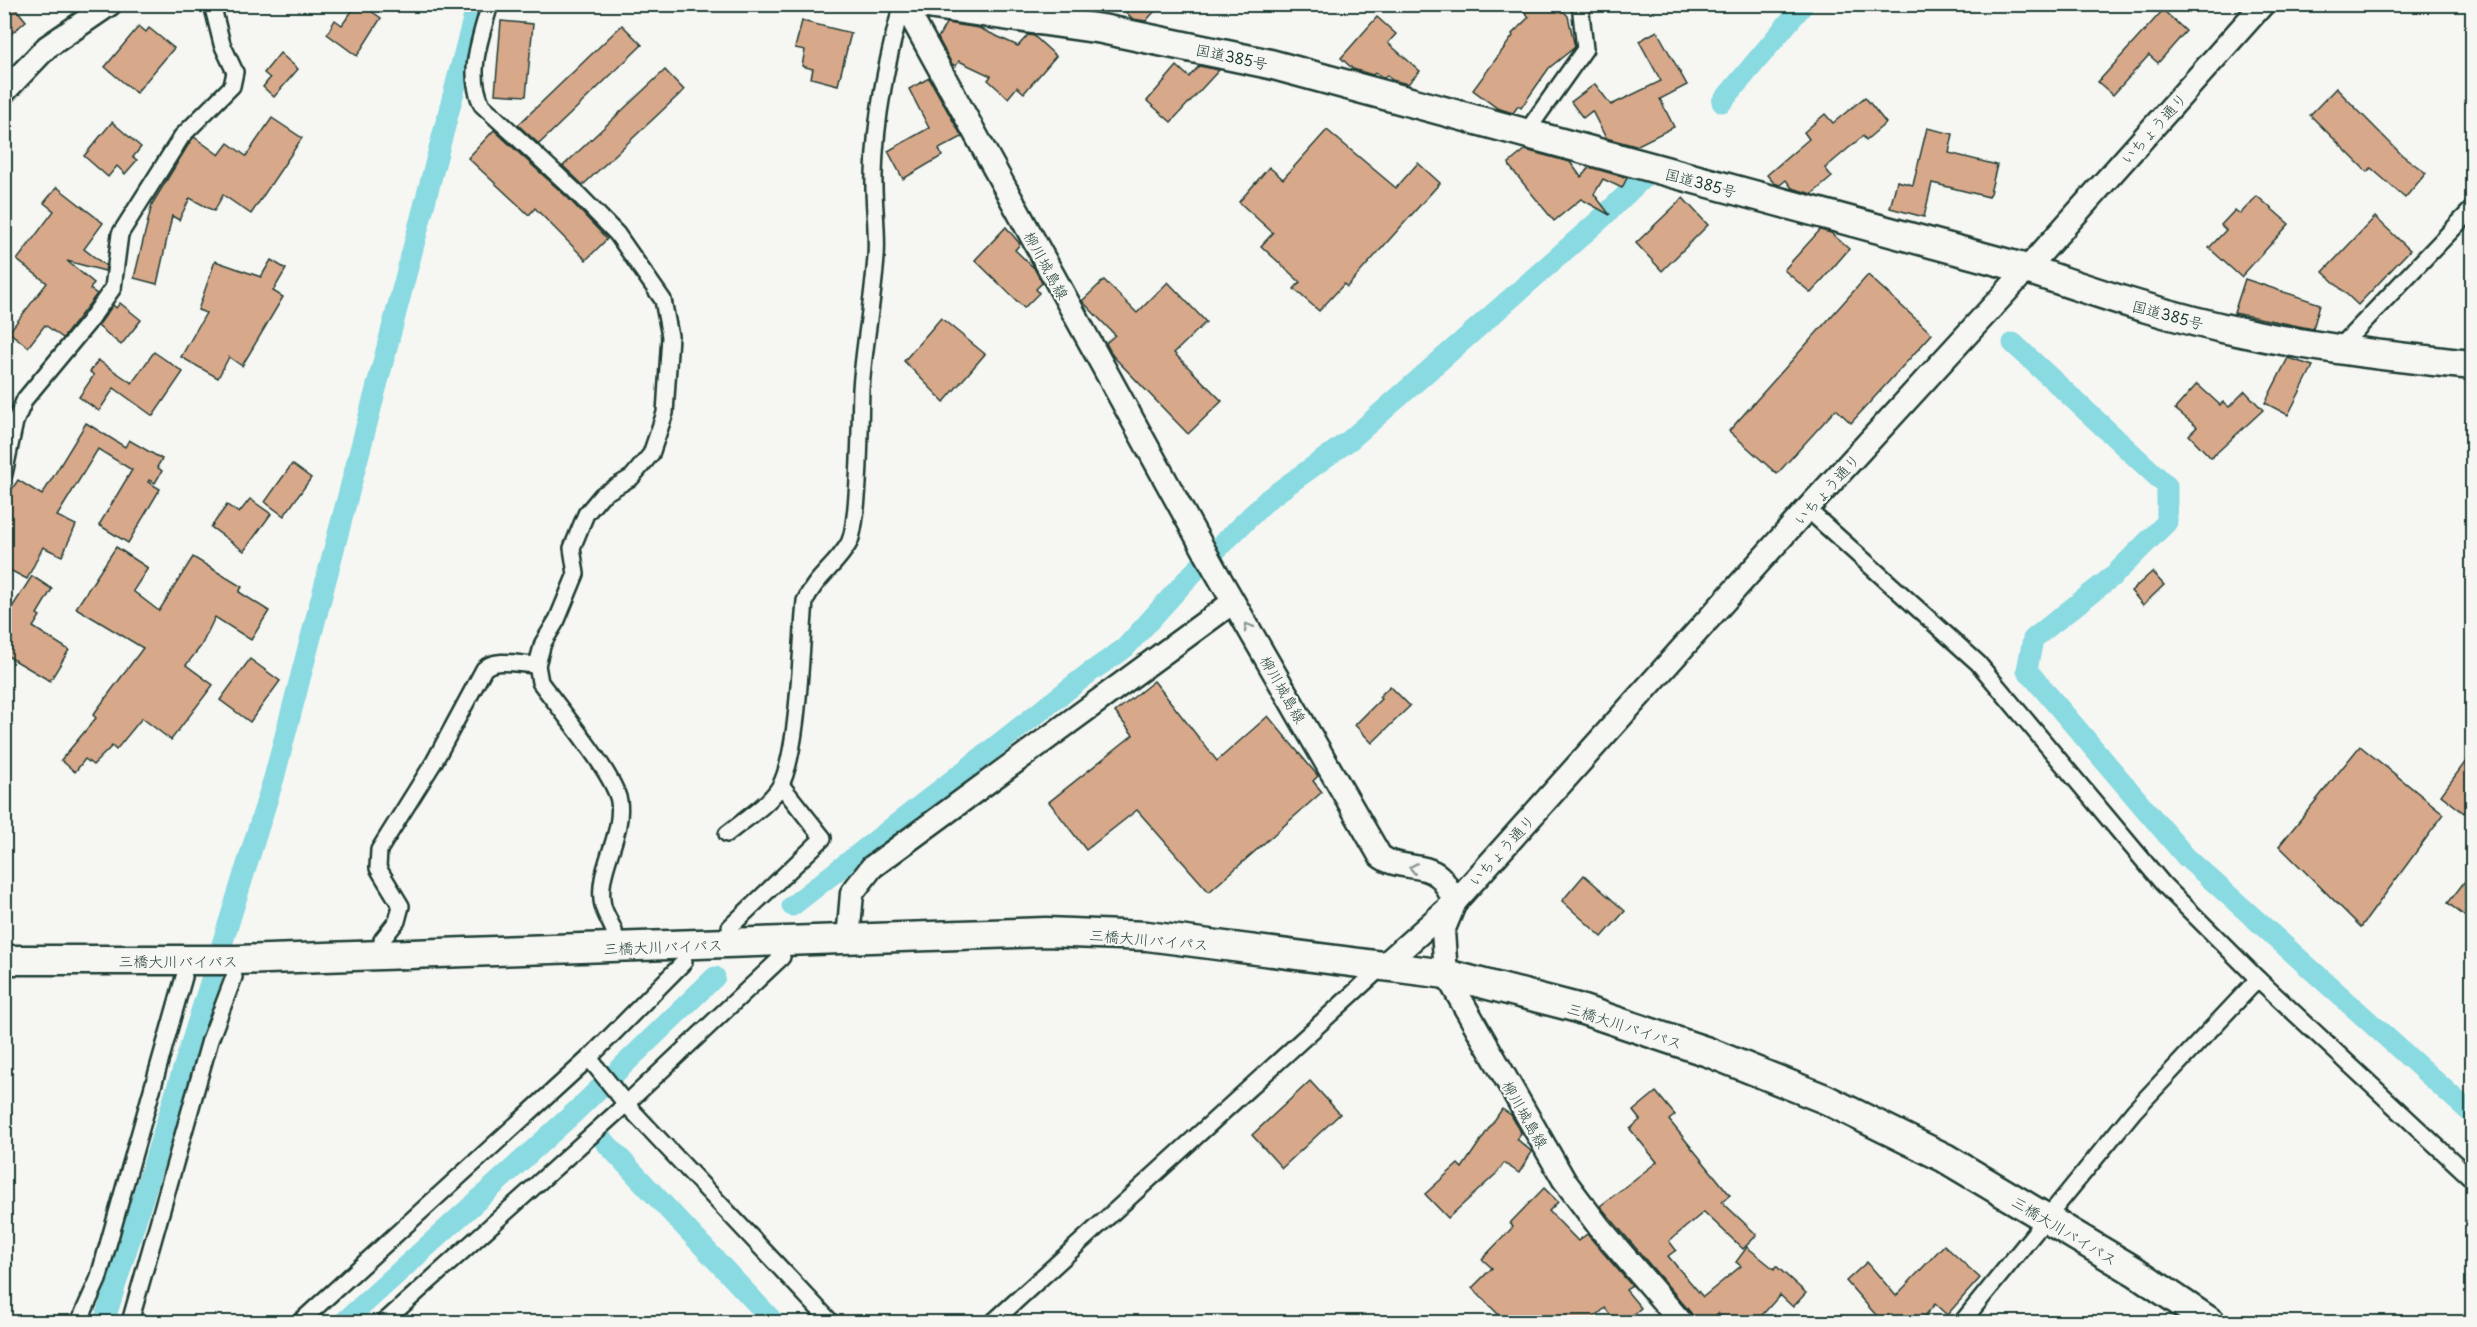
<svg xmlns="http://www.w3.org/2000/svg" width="2477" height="1327" viewBox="0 0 2477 1327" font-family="'Playpen Sans','Klee One',sans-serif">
<rect width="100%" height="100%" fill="#f6f6f2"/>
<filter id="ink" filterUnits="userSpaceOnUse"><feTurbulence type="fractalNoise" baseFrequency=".0167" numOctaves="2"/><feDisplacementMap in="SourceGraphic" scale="12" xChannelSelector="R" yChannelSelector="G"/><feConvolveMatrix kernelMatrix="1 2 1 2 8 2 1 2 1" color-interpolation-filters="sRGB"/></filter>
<g filter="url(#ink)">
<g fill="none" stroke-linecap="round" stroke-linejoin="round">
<g stroke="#89dae1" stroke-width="21">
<path d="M1722,102l82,-98"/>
<path d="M2013,343l154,143v36l-54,54 -80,63 -6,31 159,187 286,257"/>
<path d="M792,906l297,-233 36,-25 64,-71 79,-78 82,-59 253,-223 42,-41"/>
<path d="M605,1142l169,180"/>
<path d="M104,1322l170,-544 203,-774"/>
<path d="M344,1322l232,-211 139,-134"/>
</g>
</g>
<g fill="#d8a88a" stroke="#1f3d34" stroke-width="1.5">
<path d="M4,4h8l14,17 -22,19z"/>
<path d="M1117,4h44l-15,17 -13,-2z"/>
<path d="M1517,4h40l11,12 7,31 -26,21 -28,40 -3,-2 -5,7 -16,-5 -24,-18 40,-54 -1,-2 17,-17z"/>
<path d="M355,7h10l16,11 -24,38 -30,-22 8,-14 7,5z"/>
<path d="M2163,10l23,21 -28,32 -9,-8 -36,40 -15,-13z"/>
<path d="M1377,17l19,17 -8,9 32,28 -12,13 -16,-4 -5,-5 -3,3 -9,-5 -2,2 -20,-6 -12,-11z"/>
<path d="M501,21l32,3 -7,72 -31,-2z"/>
<path d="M802,21l49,12 -13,52 -27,-7 2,-9 -11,-3 3,-16 -10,-2z"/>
<path d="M946,23l33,5 39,18 10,-11 6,1 22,20 -32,37 -7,-6 -9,11 -20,-18 3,-4 -32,-15 -3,5 -4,-2 -14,-26z"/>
<path d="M622,25l20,20 -103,99 -21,-19z"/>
<path d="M139,26l7,6 3,-4 25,20 -38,45 -31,-26z"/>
<path d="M1657,31l30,54 -27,14 14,28 -38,19 -30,-8 -14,-27 -9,7 -12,-16 24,-18 16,21 50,-24 -22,-40z"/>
<path d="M280,53l18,16 -24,28 -11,-10 7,-9 -6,-5z"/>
<path d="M1177,66l12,11 10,-11 20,4 -48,52 -24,-21z"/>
<path d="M665,70l19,20 -101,95 -20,-19z"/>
<path d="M929,78l33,59 -23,12 3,7 -39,23 -15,-28 41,-23 -20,-39z"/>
<path d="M2336,88l66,67 24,18 -21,25 -34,-30 -4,4 -57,-57z"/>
<path d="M1865,97l21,26 -20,17 -3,-4 -38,32 7,9 -20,17 -20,-6 -6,-8 -6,5 -6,-2 -7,-8 42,-36 -5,-7 21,-18 8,9z"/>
<path d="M272,118l30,20 -51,76 -28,-19 -9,16 -24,-13 -11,22 -7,-4 -15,68 -23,-6 18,-74 38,-62 4,-5 25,18 9,-12 18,13z"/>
<path d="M112,122l29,25 -8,10 4,3 -12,14 -8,-8 -9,11 -24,-21z"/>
<path d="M1927,128l26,6 -4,19 48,12 -8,32 -57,-14 -8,34 -34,-9 7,-27 16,4z"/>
<path d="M494,130l74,68 39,41 -21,21 -51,-52 -6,7 -61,-57z"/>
<path d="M1327,130l69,58 22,-25 22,20 -93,104 -3,-3 -25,27 -25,-22 6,-7 -39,-36 12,-13 -34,-31 30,-35 14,12z"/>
<path d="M1525,150l45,12 11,15 8,-10 38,11 -5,10 -19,-9 -9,15 16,21 -29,-16 -27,22 -44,-54 -1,-4z"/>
<path d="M57,187l46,36 -19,26 22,17 -1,5 -38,-10 27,22 -4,6 7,5 -34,44 -18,-13 -17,22 -19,-15 38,-49 -30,-23 37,-49 -10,-8z"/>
<path d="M2257,196l32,28 -48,53 -32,-29 17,-18 -5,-5 14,-15 5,4z"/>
<path d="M1683,198l25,27 -46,46 -26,-28z"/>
<path d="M2375,217l35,33 -52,55 -35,-33z"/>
<path d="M1006,227l14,17 -5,6 19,18 8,15 -6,6 3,4 -15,15 -49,-48z"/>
<path d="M1820,230l11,3 18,16 -38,44 -27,-23z"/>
<path d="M271,260l15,9 -13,22 10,6 -41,69 -13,-9 -11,21 -37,-21 25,-44 -8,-3 17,-49 46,16z"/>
<path d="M1868,275l64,59 -81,89 -15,-14 -59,65 -48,-43z"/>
<path d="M2245,279l75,25 -7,25 -79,-16z"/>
<path d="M1104,280l33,33 31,-31 38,40 -32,31 48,48 -34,33 -75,-78 -7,-13 9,-8 -33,-34z"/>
<path d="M120,303l21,17 -20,25 -23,-19 15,-21 3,3z"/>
<path d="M941,318l44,36 -41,48 -40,-41z"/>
<path d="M154,352l29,20 -30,44 -39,-28 -15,23 -20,-14 15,-22 -4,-3 8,-12 34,23z"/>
<path d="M2288,358l25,8 -25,49 -23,-12z"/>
<path d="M2197,384l23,21 3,-3 6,5 16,-16 18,19 -52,48 -22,-23 8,-8 -22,-18z"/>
<path d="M86,423l39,24 4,-7 33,19 -5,8 5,4 -7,12 -6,-3 -1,2 12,7 -32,54 -29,-18 33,-55 -34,-21 -41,67 19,9 -14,31 -19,-9 -16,32 -23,-12v-66l14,-21 24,15z"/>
<path d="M292,464l19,14 -27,38 -19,-14z"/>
<path d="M250,499l21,15 -27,37 -33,-24 16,-22 12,8z"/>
<path d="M116,547l32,21 -15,23 26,20 34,-54 49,30 -3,5 30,19 -18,29 -36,-23 -14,29 -15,19 27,20 -42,55 -29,-22 -26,32 -4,-4 -19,19 -8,-6 -10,13 -14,-12 35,-42 -3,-3 50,-67 -67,-40z"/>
<path d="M2152,572l12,13 -21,20 -12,-14z"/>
<path d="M32,576l20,13 -15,25 3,2 -7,11 36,23 -19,31 -46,-27v-34z"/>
<path d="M250,659l30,22 -30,41 -30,-22z"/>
<path d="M1154,681l63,80 51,-45 50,60 -5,5 9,11 -113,100 -72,-82 -51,40 -37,-48 84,-67 -18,-23z"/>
<path d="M1390,686l20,20 -38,37 -17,-18 26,-26 -2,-2z"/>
<path d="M2360,746l84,68 -83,113 -82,-81z"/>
<path d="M2472,753v49l-8,11 -23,-18z"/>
<path d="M2472,872v50l-24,-19z"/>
<path d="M1584,875l41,36 -23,26 -40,-36z"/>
<path d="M1310,1081l30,33 -58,54 -30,-33z"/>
<path d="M1656,1092l19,23 -6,5 61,75 -8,7 35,33 -14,14 -39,-37 -35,29 7,9 -8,6 35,41 38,-31 -5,-4 11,-15 27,22 2,-3 30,27 -13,14 -13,-12 -25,28h-27l-10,-10 -10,10h-13l-4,-10 -91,-107 57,-44 -27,-33 10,-9 -7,-9z"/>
<path d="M1502,1109l9,6 10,18 -4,6 15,13 -13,21 -15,-10 -7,10 -49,45 -23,-24 33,-30 4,4z"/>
<path d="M1544,1188l14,14 -9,9 29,30 9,-7 45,52 -6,4 15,18 -17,15h-7l-12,-15 -17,15h-98l8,-9 -26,-26 20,-20 -10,-9 31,-32 -3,-4z"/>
<path d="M1944,1245l36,33 -33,37 -12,-11 -16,19h-36l-37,-42 21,-19 29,34z"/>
</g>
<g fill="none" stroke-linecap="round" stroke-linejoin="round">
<defs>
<g id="street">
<path d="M490,4c-9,34 -24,68 -8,101l94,87 41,42 46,66 7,36 -5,77 -14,41 -19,23 -30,18 -16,19 -14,34 4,26 -19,46 -14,23 -6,22 3,17c19,26 74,92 79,119 5,36 -24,70 -16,105 2,8 8,17 11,25"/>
<path d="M1527,131l58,-82 -5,-45"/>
<path d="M2337,350l135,-141"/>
<path d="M4,474l11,-52 10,-23 63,-76 25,-35 7,-54 62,-98 50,-50 3,-14 -13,-28 -10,-40"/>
<path d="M1807,509l171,154 185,221 95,95 214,200"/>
<path d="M727,834c17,-14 40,-28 52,-46 20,-32 22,-145 26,-187 10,-23 32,-36 44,-58 11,-22 11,-124 12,-154 3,-44 12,-88 15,-132 2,-27 -3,-54 -2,-82 1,-58 13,-114 28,-171"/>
<path d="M730,927l93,-89 -42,-53"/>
<path d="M382,940l15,-19 4,-15 -23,-38 1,-18 55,-88 50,-93c11,-12 38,-4 53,-4"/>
<path d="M684,962l-95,96 37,46 205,218"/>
<path d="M79,1322l19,-42 86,-303"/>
<path d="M130,1322l80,-282 24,-63"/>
<path d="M300,1322l289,-264"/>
<path d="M384,1322l242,-218 156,-147"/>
<path d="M993,1322l390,-356"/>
<path d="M1962,1322l172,-211 124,-132"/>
</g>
<g id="secondary">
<path d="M904,4l311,566 165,286c17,14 44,6 60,21 6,6 10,17 15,25l-12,29 3,43 118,206 36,48 81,94"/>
<path d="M4,92l43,-45 63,-43"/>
<path d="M848,940l4,-47 20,-26 361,-265"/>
<path d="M1383,966l72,-64 352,-393 220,-240 236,-265"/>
</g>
<g id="highway">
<path d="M927,4l175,25 168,35 757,205c73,25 144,49 219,64 75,16 151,24 226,32"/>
<path d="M4,960h233l809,-28 101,4 299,38 128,33 134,45 117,47 120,59 191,114 74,50"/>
</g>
</defs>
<use href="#street" stroke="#1f3d34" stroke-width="20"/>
<use href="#secondary" stroke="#1f3d34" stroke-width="27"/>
<use href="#highway" stroke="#1f3d34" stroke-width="33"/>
<use href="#street" stroke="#f6f6f2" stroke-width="15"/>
<use href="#secondary" stroke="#f6f6f2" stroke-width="22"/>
<use href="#highway" stroke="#f6f6f2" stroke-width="28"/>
</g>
<defs><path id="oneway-chevron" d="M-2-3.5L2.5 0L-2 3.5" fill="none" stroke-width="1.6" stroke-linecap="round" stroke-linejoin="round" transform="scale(1.5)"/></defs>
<g stroke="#8a9a93">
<use href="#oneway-chevron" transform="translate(1248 627) rotate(-120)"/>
<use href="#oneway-chevron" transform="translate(1413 868) rotate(-169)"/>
</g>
</g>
<g text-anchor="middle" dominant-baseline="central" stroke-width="4.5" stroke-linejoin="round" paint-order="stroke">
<g font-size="15" fill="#1f3d34" stroke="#f6f6f2">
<text transform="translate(1232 56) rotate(12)">国道385号</text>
<text transform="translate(2153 128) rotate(-48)">いちょう通り</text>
<text transform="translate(1701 182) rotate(15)">国道385号</text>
<text transform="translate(1047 265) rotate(61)">柳川城島線</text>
<text transform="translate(2168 314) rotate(15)">国道385号</text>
<text transform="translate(1826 489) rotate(-48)">いちょう通り</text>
<text transform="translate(1284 689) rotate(60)">柳川城島線</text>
<text transform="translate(1501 850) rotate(-48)">いちょう通り</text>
<text transform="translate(1149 939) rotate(5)">三橋大川バイパス</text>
<text transform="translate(663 946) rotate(-2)">三橋大川バイパス</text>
<text x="178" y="960">三橋大川バイパス</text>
<text transform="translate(1625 1025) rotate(18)">三橋大川バイパス</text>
<text transform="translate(1526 1114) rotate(60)">柳川城島線</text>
<text transform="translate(2065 1230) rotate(31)">三橋大川バイパス</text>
</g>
</g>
<rect width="2477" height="1327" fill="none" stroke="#f6f6f2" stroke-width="24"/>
<rect x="12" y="12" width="2453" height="1303" fill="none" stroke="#1f3d34" stroke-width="2" filter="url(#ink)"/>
</svg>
